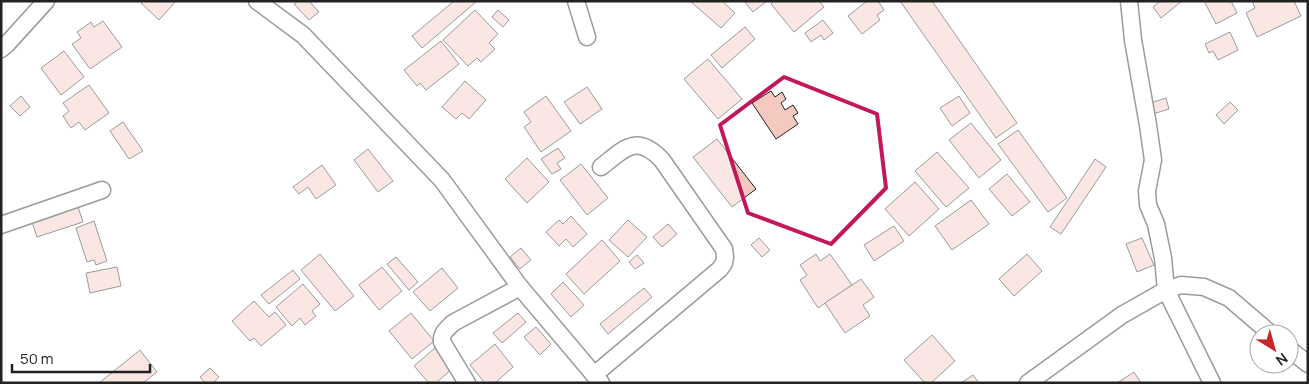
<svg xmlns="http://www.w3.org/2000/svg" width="1309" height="384" viewBox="0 0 1309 384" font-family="Manrope,sans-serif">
<rect width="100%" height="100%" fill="#fff"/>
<g fill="#f3c9c0" stroke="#222">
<path d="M143,1h33l-17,19 -18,-17z"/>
<path d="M298,1h11l10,11 -10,8 -15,-16z"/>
<path d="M454,1h23l-55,47 -10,-12z"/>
<path d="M690,1h32l13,12 -14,15z"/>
<path d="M744,1h23l-14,11z"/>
<path d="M774,1h45l5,6 -30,25 -23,-28z"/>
<path d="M867,1h11l6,9 -7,5 3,5 -18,14 -14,-18z"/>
<path d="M900,1h32l85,122 -21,15z"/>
<path d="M1160,1h22l-21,17 -8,-11z"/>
<path d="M1204,1h27l6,12 -21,11z"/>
<path d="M1252,1h42l7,15 -44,21 -11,-24 9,-5z"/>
<path d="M475,10l23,24 -9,9 6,6 -14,13 -4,-4 -9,8 -25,-26z"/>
<path d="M498,10l11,10 -6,7 -11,-10z"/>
<path d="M823,20l10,13 -9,7 -3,-5 -10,7 -6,-9z"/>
<path d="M103,21l19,26 -32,22 -18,-25 9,-6 -4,-6 14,-10 3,5z"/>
<path d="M745,27l10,12 -33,29 -11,-13z"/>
<path d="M1230,32l8,18 -20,10 -5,-9 -4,2 -4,-9z"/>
<path d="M441,41l18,23 -33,26 -6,-7 -3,3 -13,-16z"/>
<path d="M64,51l20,26 -23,18 -20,-27z"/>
<path d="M708,59l34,40 -24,20 -34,-40z"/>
<path d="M465,81l21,19 -17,19 -7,-6 -6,6 -14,-12z"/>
<path d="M89,85l20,28 -24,17 -6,-8 -8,6 -8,-12 6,-5 -6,-8z"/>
<path d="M587,87l15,22 -22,15 -16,-22z"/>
<path d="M771,91l4,6 7,-5 4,7 -5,4 4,7 8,-5 5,8 -5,3 5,8 -22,15 -24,-36z"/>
<path d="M21,96l9,11 -10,9 -10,-10z"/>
<path d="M546,96l25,35 -30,21 -17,-25 7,-5 -7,-10z"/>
<path d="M959,96l11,17 -18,13 -12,-18z"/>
<path d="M1166,98l3,11 -16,5 -3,-11z"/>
<path d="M1230,102l8,8 -14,14 -8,-9z"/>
<path d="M123,122l20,29 -14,8 -19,-28z"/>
<path d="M971,123l30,37 -22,18 -30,-38z"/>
<path d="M1018,130l49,68 -19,14 -50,-68z"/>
<path d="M717,139l39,50 -24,18 -39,-50z"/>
<path d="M558,148l7,10 -8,5 4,6 -9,5 -11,-15z"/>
<path d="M368,149l25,32 -15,11 -24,-32z"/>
<path d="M937,152l32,36 -23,19 -31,-36z"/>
<path d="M527,158l22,24 -22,21 -22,-24z"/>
<path d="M1095,159l11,8 -45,67 -11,-7z"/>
<path d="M581,164l27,34 -21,17 -27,-35z"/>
<path d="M322,165l14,20 -20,14 -8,-12 -9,7 -6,-7z"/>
<path d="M1007,174l23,28 -18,14 -23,-27z"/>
<path d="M915,182l24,27 -30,27 -24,-27z"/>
<path d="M971,200l18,24 -37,26 -17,-24z"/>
<path d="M78,207l5,15 -46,15 -5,-15z"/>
<path d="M571,216l16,18 -14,13 -7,-8 -7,7 -13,-14 13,-12 4,4z"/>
<path d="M628,220l19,17 -19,20 -19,-17z"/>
<path d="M94,221l13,40 -11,4 -2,-5 -7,2 -11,-34z"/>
<path d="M668,224l9,10 -15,13 -9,-10z"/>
<path d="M894,226l10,15 -30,20 -10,-16z"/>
<path d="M759,238l11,12 -8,7 -11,-12z"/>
<path d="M1142,238l12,27 -17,7 -11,-28z"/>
<path d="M602,240l18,21 -36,33 -18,-20z"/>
<path d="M521,248l10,12 -11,9 -10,-12z"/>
<path d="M320,254l34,42 -19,15 -34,-41z"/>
<path d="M816,254l4,7 10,-7 22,31 -34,23 -18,-28 7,-5 -7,-10z"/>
<path d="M1027,254l15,17 -28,25 -15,-17z"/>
<path d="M637,255l7,8 -9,6 -6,-7z"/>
<path d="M396,257l22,25 -9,8 -22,-26z"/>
<path d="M117,267l4,19 -31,7 -4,-20z"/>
<path d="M382,267l20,24 -23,19 -20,-25z"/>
<path d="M442,268l16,20 -28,23 -17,-19z"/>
<path d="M293,270l7,9 -31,25 -8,-9z"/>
<path d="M861,279l13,18 -11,8 7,11 -25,17 -20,-30z"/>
<path d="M563,282l21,23 -13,12 -20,-23z"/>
<path d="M303,284l17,20 -8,7 4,5 -11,9 -5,-7 -8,8 -16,-19z"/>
<path d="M644,288l8,9 -44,37 -8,-10z"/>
<path d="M254,301l15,16 6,-5 11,13 -25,21 -7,-8 -4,3 -18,-20z"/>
<path d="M411,313l23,28 -22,18 -23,-28z"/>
<path d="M518,313l8,9 -24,21 -9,-10z"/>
<path d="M536,327l15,17 -11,11 -16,-18z"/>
<path d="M932,335l23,26 -24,22h-6l-21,-23z"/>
<path d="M495,344l18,23 -18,16h-10l-15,-18z"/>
<path d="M435,348l18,20 -17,15h-7l-15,-17z"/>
<path d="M140,350l17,22 -14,11h-44z"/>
<path d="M210,368l9,9 -6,6h-8l-5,-6z"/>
<path d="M1134,372l7,11h-24z"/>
<path d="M973,375l6,8h-18z"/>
</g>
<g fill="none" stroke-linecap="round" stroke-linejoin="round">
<defs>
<g id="street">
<path d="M257,1l46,34 139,145 78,107 81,96"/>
<path d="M576,1l11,36"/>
<path d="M1129,1l4,39 15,85 5,35 -6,31 1,14 8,19 7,34 3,32 46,93"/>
<path d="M1,49l6,-5 39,-43"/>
<path d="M1,225l101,-35"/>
<path d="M1289,349l19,15"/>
<path d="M594,375l126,-106 4,-6 1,-6 -1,-8 -62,-89c-26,-27 -38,-11 -61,7"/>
<path d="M467,383l-25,-41c-1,-9 5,-13 11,-19l67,-36"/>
<path d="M1028,383l94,-68 44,-25 15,-5 23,2 25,11 42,36"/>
</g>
</defs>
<use href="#street" stroke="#222" stroke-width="19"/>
<use href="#street" stroke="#fff" stroke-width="16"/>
</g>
<path d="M0 0H1309V384H0ZM784,77l93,37 9,74 -55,56 -83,-31 -28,-88z" fill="#fff" fill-opacity=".55" fill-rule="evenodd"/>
<path fill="none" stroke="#c2185b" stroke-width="4" stroke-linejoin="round" d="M784,77l93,37 9,74 -55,56 -83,-31 -28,-88z"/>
<rect width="1309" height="384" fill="none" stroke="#222222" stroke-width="5"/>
<g transform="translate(1274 349) rotate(143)"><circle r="24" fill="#ffffff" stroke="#a7a7a7"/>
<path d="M0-4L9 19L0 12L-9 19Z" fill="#c62828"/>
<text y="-8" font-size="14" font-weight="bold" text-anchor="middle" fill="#222222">N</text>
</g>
<path d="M12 364v8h138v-8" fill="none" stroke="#222222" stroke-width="2.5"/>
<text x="20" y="364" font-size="15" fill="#222222" stroke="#ffffff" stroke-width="4" paint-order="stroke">50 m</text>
</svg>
